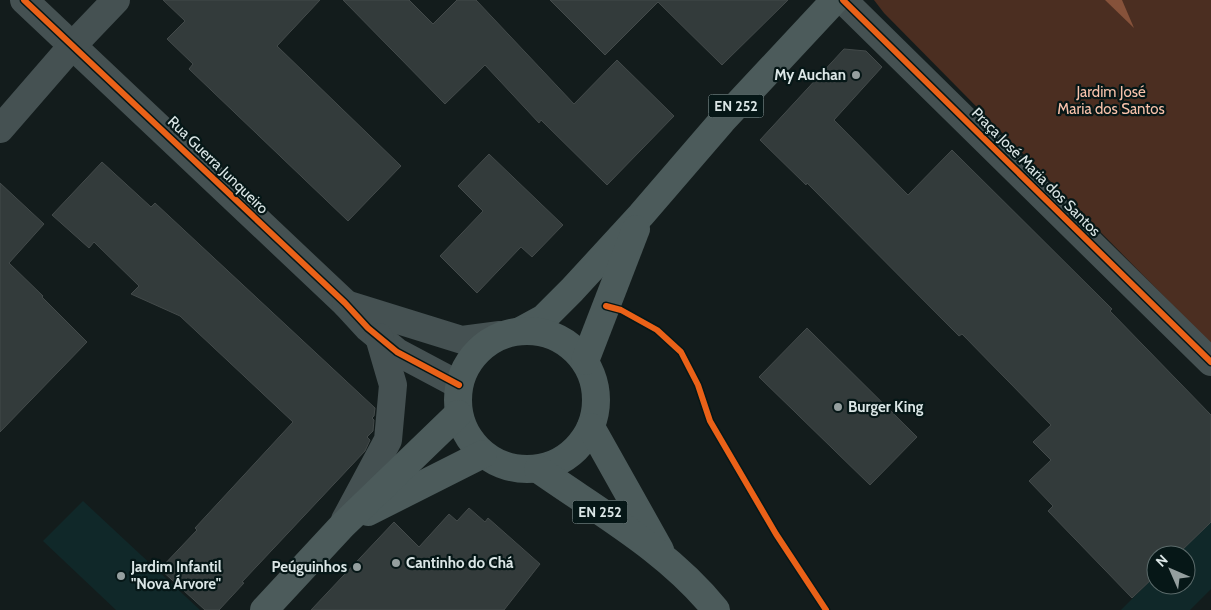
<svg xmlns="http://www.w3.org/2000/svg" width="1211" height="610" viewBox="0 0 1211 610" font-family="Cabin,sans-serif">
<rect width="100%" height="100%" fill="#131c1c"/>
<g fill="#102829">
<path d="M83,501l117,109h-84l-73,-69z"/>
<path d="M1211,522v67l-21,21h-69l35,-35v10h30v-30h-9z"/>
</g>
<path fill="#4b2e21" d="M874,0h337v344l-327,-331z"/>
<path fill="#86523a" d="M1105,0h17l12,28z"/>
<g fill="#333b3b" stroke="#434a4a">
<path d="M163,0h157l-43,46 124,120 -53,55 -159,-152 4,-5 -26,-25 18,-18z"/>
<path d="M343,0h66l24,24 24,-24h19l98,104 43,-44 57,56 -67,69 -66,-65 -2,3 -54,-58 -40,39z"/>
<path d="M550,0h238l-66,65 -64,-63 -53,53z"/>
<path d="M844,49l22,2 16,16 -48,53 74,75 44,-45 160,159 -2,2 101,104v107l-34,33h-21v20l-24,23 -84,-87 5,-5 -24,-25 22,-21 -18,-18 18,-17 -89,-91 -3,2 -152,-153 -1,2 -46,-45z"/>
<path d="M489,154l74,71 -31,32 -11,-10 -44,46 -37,-37 43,-45 -25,-25z"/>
<path d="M102,162l49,45 4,-4 220,205 -1,8 -2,2 2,2 -1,11 -6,6 3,3 -5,11 -123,131 2,1 -25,27h-14l-45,-41 37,-39 -2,-2 98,-106 -113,-106 -49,-22 8,-8 -45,-44 -5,6 -37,-33z"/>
<path d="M0,183l44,41 -35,39 34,33 -1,1 45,45 -87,90z"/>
<path d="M807,328l110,109 -47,48 -111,-108z"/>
<path d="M469,508l16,14 3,-4 52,46 -36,46h-193l83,-88 25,25 30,-33 8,7z"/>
</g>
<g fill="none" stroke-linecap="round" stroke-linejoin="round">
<g stroke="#455152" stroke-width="28">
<path d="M24,0l321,303 23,25 29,24 62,33"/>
<path d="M843,0l368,362"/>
<path d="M0,129l73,-84 43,-45"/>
<path d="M346,304l116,36 38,-5"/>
<path d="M345,520l43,-80 5,-55 -14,-48"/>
</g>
<g stroke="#4c5b5b" stroke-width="28">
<path d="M522,330l22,-12 28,-28 69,-75 81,-94 113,-121"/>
<circle cx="527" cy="400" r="69"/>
<path d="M585,361l51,-132"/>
<path d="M591,427l69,123"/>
<path d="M538,469c61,43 130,81 178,141"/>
<path d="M368,512l115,-58"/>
<path d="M264,610l78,-84 116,-112"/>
</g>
<defs>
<g id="cycleway">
<path d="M24,0l321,303 23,25 29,24 62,33"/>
<path d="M843,0l368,362"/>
<path d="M606,306l15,4 36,20 24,22 17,33 12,36 66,113 50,76"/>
</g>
</defs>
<use href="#cycleway" stroke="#061717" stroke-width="9"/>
<use href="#cycleway" stroke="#ea6118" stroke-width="6"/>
</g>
<g fill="#959f9f" stroke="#061717" stroke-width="2">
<circle cx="856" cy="75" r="5"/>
<circle cx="838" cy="407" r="5"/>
<circle cx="396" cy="563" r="5"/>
<circle cx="357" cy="567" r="5"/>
<circle cx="121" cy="576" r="5"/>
</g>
<g text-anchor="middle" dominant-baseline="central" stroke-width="4.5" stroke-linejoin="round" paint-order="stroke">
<g fill="#061717" stroke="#9ba8a8" stroke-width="1">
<rect x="708.5" y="94.5" width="55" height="23" rx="4"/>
<rect x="572.5" y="500.5" width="55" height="23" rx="4"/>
</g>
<g font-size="14" font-weight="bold" fill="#dbe6e6">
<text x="736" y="106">EN 252</text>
<text x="600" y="512">EN 252</text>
</g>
<g font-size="15" font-weight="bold" fill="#dbe6e6" stroke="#061717" text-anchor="start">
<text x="846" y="75" text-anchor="end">My Auchan</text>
<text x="848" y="407">Burger King</text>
<text x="406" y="563">Cantinho do Chá</text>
<text x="131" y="567">Jardim Infantil<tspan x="131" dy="17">"Nova Árvore"</tspan></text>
<text x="347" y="567" text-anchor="end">Peúguinhos</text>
</g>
<g font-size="15" fill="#f8c2ab" stroke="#061717">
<text x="1111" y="92">Jardim José<tspan x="1111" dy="17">Maria dos Santos</tspan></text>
</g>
<g font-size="15" fill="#dbe6e6" stroke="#061717">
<text transform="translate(218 165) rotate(44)">Rua Guerra Junqueiro</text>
<text transform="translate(1036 172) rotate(45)">Praça José Maria dos Santos</text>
</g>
</g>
<g transform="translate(1171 570) rotate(315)"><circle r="24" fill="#061717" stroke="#5b6a6a"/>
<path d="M0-4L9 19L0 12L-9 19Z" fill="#959f9f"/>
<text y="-8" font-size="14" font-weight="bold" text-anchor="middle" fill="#dbe6e6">N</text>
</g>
</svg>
